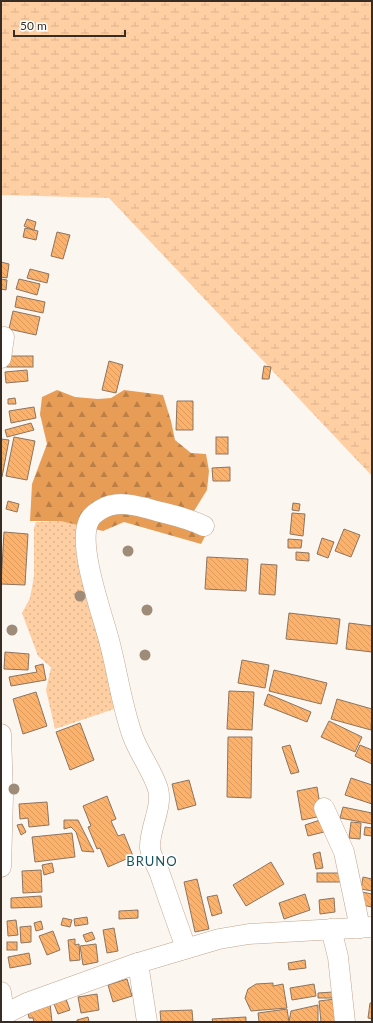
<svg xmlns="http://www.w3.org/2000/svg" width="373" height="1023" viewBox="0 0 373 1023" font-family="Lato,sans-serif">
<defs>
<pattern id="grass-dots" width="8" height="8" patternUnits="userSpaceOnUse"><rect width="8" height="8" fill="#ffcfa4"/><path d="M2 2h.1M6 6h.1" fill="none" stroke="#dbb28d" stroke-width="1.8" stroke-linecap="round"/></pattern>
<pattern id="forest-firs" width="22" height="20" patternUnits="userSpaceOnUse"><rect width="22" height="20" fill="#e79d56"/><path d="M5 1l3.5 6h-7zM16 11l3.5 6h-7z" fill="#bc8047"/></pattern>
<pattern id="wetland-marsh" width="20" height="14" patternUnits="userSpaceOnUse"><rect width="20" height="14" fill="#ffcfa4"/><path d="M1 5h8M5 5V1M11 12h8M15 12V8" fill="none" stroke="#dbb28d"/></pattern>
<pattern id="building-back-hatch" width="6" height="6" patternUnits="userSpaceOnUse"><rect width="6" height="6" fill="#fdb26b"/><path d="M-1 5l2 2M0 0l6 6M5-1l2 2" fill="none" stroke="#da995d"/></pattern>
</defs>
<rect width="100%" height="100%" fill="#fcf6f1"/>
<path fill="url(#grass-dots)" d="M60,521l17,4 4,11 33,173 -59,20 -9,-39 5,-23 -13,-11 -16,-43 8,-15 4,-22v-48l2,-6z"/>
<path fill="url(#forest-firs)" d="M57,390l18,7 23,2 13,-1 13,-8 39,5 8,26 4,19 16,13 15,1 3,17 -2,19 -13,21 19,10 -12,23 -77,-22 -21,9 -43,-10h-30l2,-37 15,-40 -7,-30 2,-17z"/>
<path fill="url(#wetland-marsh)" d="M1,1h371v475l-263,-278 -108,-3z"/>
<g fill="url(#building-back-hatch)" stroke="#8d745e">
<path d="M27,219l9,3 -2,8 -10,-4z"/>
<path d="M25,228l13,3 -2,9 -13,-3z"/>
<path d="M57,232l13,3 -7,24 -12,-3z"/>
<path d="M1,262l8,2 -2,14 -6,-1z"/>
<path d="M30,269l19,5 -2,9 -20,-5z"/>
<path d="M1,279l6,1 -1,10 -5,-1z"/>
<path d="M19,279l21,5 -3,11 -21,-6z"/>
<path d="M17,296l28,6 -2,11 -28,-6z"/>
<path d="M13,311l27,6 -4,18 -27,-6z"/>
<rect x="7" y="356" width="26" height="11"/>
<path d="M109,361l14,4 -7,28 -14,-3z"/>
<path d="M264,366l7,1 -2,12h-7z"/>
<path d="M27,370l1,11 -22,2 -1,-11z"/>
<path d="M15,398l1,6h-8v-5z"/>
<path d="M177,401h16v29h-17z"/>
<path d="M34,407l2,11 -25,5 -2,-12z"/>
<path d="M31,423l3,7 -27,7 -2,-7z"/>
<path d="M14,437l21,4 -8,39 -21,-4z"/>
<rect x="216" y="437" width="12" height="17"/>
<path d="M1,439l8,1 -7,37h-1z"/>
<path d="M230,467v14h-17l-1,-13z"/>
<path d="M8,501l11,3 -2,8 -11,-3z"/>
<path d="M293,503l7,1 -1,7 -7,-1z"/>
<path d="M292,513l13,1 -2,22 -13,-2z"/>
<path d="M344,529l16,6 -9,22 -16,-6z"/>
<path d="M4,532l24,2 -3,51 -24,-1z"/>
<path d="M322,538l12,4 -6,16 -11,-4z"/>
<path d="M288,539l14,1 -1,8h-13z"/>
<path d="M296,552l13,1v8l-13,-1z"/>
<path d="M207,557l41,2 -2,32 -41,-2z"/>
<path d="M261,564l16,1 -2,30 -16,-1z"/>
<path d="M289,613l51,6 -3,25 -51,-5z"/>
<path d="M349,623l23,3v26l-26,-3z"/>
<path d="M5,652l24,2 -1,16 -24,-1z"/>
<path d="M242,660l27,5 -4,23 -27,-5z"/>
<path d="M43,664l3,16 -35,6 -2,-9 28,-5 -2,-6z"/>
<path d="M274,670l53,13 -6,21 -52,-13z"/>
<path d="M229,691l25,1 -2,38 -25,-1z"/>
<path d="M36,692l11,34 -24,8 -10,-35z"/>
<path d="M268,694l43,18 -4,10 -43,-17z"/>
<path d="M337,699l35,10 -1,21 -40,-11z"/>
<path d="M329,721l33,16 -7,15 -34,-15z"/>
<path d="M80,723l14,37 -24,10 -14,-38z"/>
<path d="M228,737h24l-1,61 -24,-1z"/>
<path d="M290,745l9,27 -8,2 -9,-27z"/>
<path d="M360,745l12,5v14l-17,-8z"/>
<path d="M351,778l21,7v19l-27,-9z"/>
<path d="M189,780l7,25 -18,5 -6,-26z"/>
<path d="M317,787l5,29 -20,4 -5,-29z"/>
<path d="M107,796l9,23 -5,2 7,15 6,-2 9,22 -25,11 -8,-19 -3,1 -9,-22 3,-1 -8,-20z"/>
<path d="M47,802l2,23 -20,2 -1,-9 -8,1 -1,-15z"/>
<path d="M343,807l29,6v11l-32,-6z"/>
<path d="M64,820h14l16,32 -12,-1 -6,-19 -5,-5 -7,2z"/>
<path d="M320,820l4,12 -16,4 -3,-11z"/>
<path d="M351,822l10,1 -1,16 -11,-1z"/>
<path d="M22,824l4,8 -5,3 -4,-10z"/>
<path d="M365,827l7,1v8l-8,-1z"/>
<path d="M72,833l3,24 -40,5 -3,-25z"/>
<path d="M320,852l3,16 -7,1 -3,-15z"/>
<path d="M271,862l13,22 -38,22 -13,-21z"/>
<path d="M52,863l2,9 -10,3 -2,-10z"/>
<path d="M41,870l1,22 -19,1 -1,-22z"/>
<rect x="317" y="873" width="24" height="9"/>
<path d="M363,877l9,2v12l-11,-2z"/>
<path d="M197,879l12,50 -14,3 -11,-50z"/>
<path d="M362,892l10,2v13l-10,-2z"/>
<path d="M305,894l5,16 -26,9 -5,-16z"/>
<path d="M217,895l5,18 -10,3 -5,-19z"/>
<path d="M41,896l1,11 -31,1v-10z"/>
<path d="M334,898l1,14 -15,2 -1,-14z"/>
<path d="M138,910v8l-19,1v-8z"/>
<path d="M87,917l1,7 -13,2 -1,-7z"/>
<path d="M63,918l9,2 -2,7 -9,-2z"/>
<path d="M16,920l2,15 -10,1 -1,-15z"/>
<path d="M41,921l2,8 -7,2 -2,-8z"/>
<path d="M31,926v16l-10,1 -1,-16z"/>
<path d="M114,928l4,23 -11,2 -4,-23z"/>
<path d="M53,931l7,19 -13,5 -8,-19z"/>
<path d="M92,932l3,7 -9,3 -3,-7z"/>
<path d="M75,939v6l4,-1 1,16 -10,1 -2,-21z"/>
<rect x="7" y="942" width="10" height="8"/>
<path d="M96,944l2,18 -15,3 -3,-19z"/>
<path d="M29,953l2,11 -21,4 -2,-11z"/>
<path d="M305,960l1,8 -17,2 -1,-7z"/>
<path d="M127,979l5,17 -19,6 -5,-17z"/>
<path d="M273,983v3l10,-2 4,24 -36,3 -6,-13 3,-9 8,-5z"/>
<path d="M314,984l2,12 -24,4 -2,-12z"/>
<path d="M333,992v6h-15v-5z"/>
<path d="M97,994l2,16 -18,3 -3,-16z"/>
<path d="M66,999l4,11 -12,4 -4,-10z"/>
<path d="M335,999l2,23h-16l-2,-21z"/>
<path d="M50,1003l2,19h-18l-1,-4h-4l-2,-12z"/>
<path d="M370,1003h2v16l-4,-1z"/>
<path d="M318,1005v17h-29l2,-11z"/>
<path d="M287,1009l2,13h-30l-1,-9z"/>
<path d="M192,1010l1,12h-32l-1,-11z"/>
<path d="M88,1017l1,5h-12v-2z"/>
<path d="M246,1017v5h-33l-1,-3z"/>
</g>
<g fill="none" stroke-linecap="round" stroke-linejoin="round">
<defs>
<g id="minor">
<path d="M1,358l3,-21"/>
<path d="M1,734l2,62 -2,71"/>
<path d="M324,808l20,44 16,76"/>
<path d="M331,929l7,28 7,65"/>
<path d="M186,948c-9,-25 -18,-50 -26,-74 -3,-8 -9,-17 -10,-26 -1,-19 13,-41 8,-59 -6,-19 -18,-34 -25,-52 -11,-30 -15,-62 -23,-93 -7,-28 -32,-95 -22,-121 2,-6 7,-10 12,-13 15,-9 30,-6 46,-2 20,6 40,9 58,18"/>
<path d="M138,963l9,59"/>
<path d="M1,992l3,23"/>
<path d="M1,1016l26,-13 111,-40 81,-24 30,-5 123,-7"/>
</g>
</defs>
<use href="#minor" stroke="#c1a68f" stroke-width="21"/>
<use href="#minor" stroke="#fff" stroke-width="20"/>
</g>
<g fill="#9e8b78">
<circle cx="128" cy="551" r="5.5"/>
<circle cx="80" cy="596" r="5.5"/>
<circle cx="147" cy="610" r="5.5"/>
<circle cx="12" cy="630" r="5.5"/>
<circle cx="145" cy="655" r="5.5"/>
<circle cx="14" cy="789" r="5.5"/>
</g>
<g text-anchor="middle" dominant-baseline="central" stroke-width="3.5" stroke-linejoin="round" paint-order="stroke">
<g font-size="13" letter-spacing="1" fill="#18535a" stroke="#fff">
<text x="152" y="861">BRUNO</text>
</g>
</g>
<rect width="373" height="1023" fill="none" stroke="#382d24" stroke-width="4"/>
<path d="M14 30v6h111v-6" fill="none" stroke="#382d24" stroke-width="2"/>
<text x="20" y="30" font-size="12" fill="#382d24" stroke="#ffffff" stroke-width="3" paint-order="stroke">50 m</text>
</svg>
